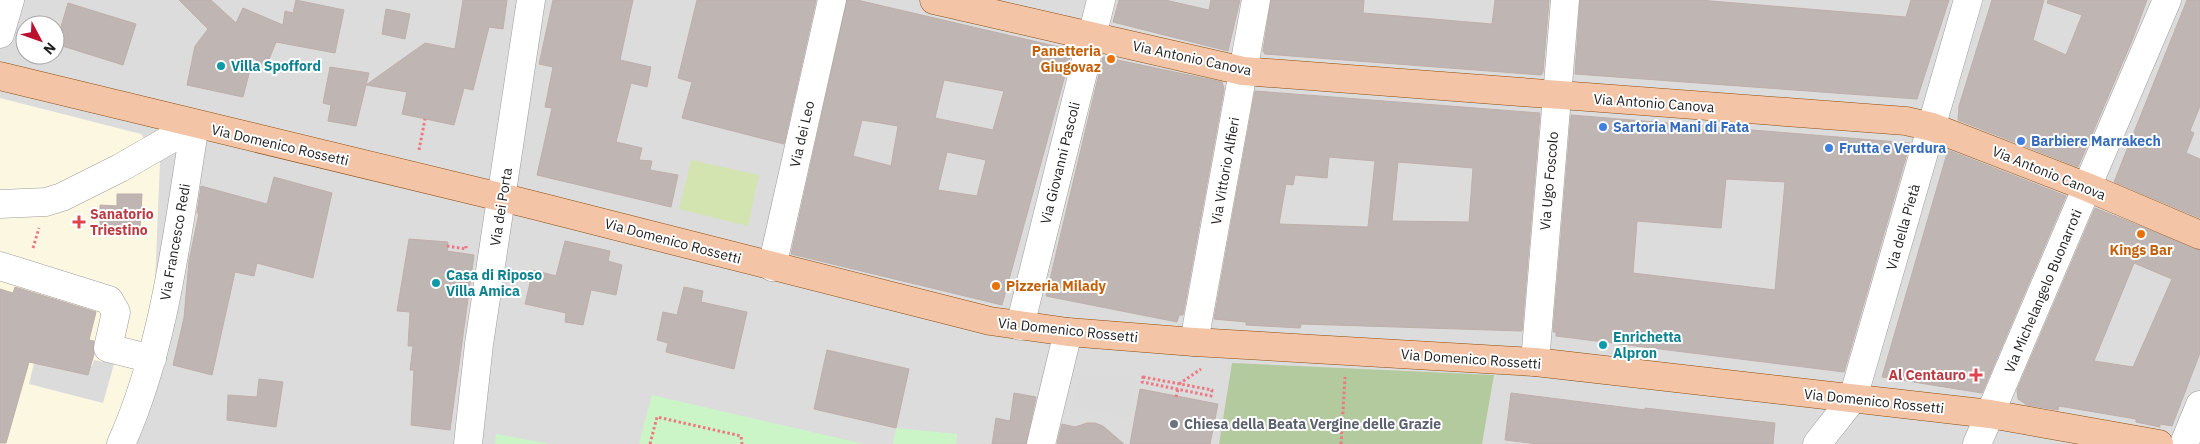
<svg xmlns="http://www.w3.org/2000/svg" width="2200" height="444" viewBox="0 0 2200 444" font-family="'IBM Plex Sans',sans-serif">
<rect width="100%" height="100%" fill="#efeae6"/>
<path fill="#dddcdc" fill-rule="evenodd" d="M0,0h2200v444h-2200zM25,25h30v30h-30z"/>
<path fill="#fcf7e1" d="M0,98l141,36 19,27 -5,122 -26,110 -23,51h-106z"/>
<path fill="#d3e4b0" d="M691,160l68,15 -11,51 -69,-17z"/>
<path fill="#b3ca9e" d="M1232,363l262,12 -12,69h-263z"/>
<g fill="#cbf5c7">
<path d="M652,395l212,49h-225z"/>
<path d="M896,428l61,6 -1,10h-63z"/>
<path d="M496,434l54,10h-55z"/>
</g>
<g fill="#dbdbdb">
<path d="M94,360l20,4 -11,39 -74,-19 5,-21 58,3z"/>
<path d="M1080,375h58l-9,43 -58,-12z"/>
</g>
<g fill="#bfb5b3" stroke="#bfafa9" fill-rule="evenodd">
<path d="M179,0h32l25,23 7,-15 40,17 2,-14 8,2 3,-13 48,10 -9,43 -59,-11 -10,25 -13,-9 -10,39 -56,-12 8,-39 13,-17z"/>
<path d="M463,0h44l-4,29 -14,-2 -16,63 -9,-2 -10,37 -52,-11 5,-22 -41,-7 -10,41 -28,-5 3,-16 -8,-2 7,-36 39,6 -3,12 59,-42 30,6z"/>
<path d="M553,0h80l-13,60 31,7 -4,20 -16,-4 -15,59 26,6 -3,12 13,1 -2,9 28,5 -7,32 -134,-32 15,-67 -7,-1 8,-40 -14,-3z"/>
<path d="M697,0h119l-32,144 -102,-26 10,-36 -14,-4z"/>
<path d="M847,0h10l215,50 -70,255 -211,-51zM944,80l60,11 -11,39 -58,-12zM862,120l36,6 -7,40 -38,-10zM947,152l39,8 -9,36 -39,-6z"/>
<path d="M1119,0h46l44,10 2,-10h29l-12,51 -115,-29z"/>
<path d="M1271,0h93l-1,13 129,11 3,-24h54l-6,72 -2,3 -276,-21 -2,-3z"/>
<path d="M1580,0h119l207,17 5,-17h38l-32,99 -342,-25z"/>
<path d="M1992,0h52l-11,40 33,15 16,-40 -35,-12 1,-3h99l-14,38 -55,129 -120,-47 1,-14z"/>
<path d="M2187,0h13v106l-10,25 4,2 -8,20 14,6v59l-86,-36z"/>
<path d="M68,3l68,21 -13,41 -67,-21z"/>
<path d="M386,9l24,5 -5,25 -23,-5z"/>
<path d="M1103,57l119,25 2,7 -41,226h-4l-2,7 -131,-26z"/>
<path d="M1255,91l285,22 -18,218 -221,-7 -1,4 -54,-3v-3l-32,-3zM1329,157l46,4 -7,66 -89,-3 7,-40 7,1 2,-10 32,3zM1398,162l75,6 -4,54 -77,-1z"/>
<path d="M1571,115l339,28 -66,229 -288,-36v-4h-3zM1726,179l59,3 -10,108 -142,-17 4,-52 84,7z"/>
<path d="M1948,150l118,46 -84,197 -100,-16z"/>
<path d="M274,177l58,16 -19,85 -56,-15 -3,13 -19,-4 -23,103 -39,-10 11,-47 5,-57 10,-48h-2l4,-27 66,18z"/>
<path d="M117,194h25l-2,34h-40v-23l17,1z"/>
<path d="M2095,208l105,42v103l-28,73 -12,-2v3l-24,-5v-3l-77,-13 -1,4 -19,-3 -12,-2 -9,-6 -1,-9zM2134,263l38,16 -39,88 -39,-6z"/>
<path d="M409,239l39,3 -1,9 27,4 -24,175 -39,-5 3,-55h-4l3,-24h-5l2,-34 -13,-1z"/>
<path d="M565,241l45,10 -2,10 14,4 -6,30 -25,-5 -8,35 -18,-3 1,-9 -41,-9 8,-34 23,6z"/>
<path d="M15,287l81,25 -7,28 5,1v13l-6,21 -59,-13 -23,81h-6v-154l13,4z"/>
<path d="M684,287l19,4 -2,11 46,10 -13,57 -68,-17 2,-9 -11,-3 6,-28 14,3z"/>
<path d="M827,350l82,19 -13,59 -82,-19z"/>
<path d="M259,379l24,3 -7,45 -49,-7 1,-25 29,2z"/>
<path d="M1140,389l78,15 -8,40h-80z"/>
<path d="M1014,393l22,4 -10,47h-34l4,-26 14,3z"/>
<path d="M1511,393l134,17v-2l130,15 -2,21h-235l-33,-4z"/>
<path d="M1087,423h8l8,3 21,18h-67l5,-20 13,3z"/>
</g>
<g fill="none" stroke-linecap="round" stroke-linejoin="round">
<defs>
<g id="minor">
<path d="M0,34l10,-34"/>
<path d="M0,204l46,-2 16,-5 58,-29 75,-43"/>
<path d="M0,266l109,34 7,12 -8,36 44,11"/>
<path d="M772,267l60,-267"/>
<path d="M1020,326l81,-326"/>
<path d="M1194,342l62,-342"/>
<path d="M1535,362l30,-362"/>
<path d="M121,444c45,-100 56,-212 74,-319"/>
<path d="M468,444l11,-100 52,-344"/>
<path d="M1041,444l27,-112"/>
<path d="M1817,444l36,-46 115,-398"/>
<path d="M1977,444l190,-444"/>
<path d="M2184,444l16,-39"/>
</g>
<g id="major">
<path d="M934,0l309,71 663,50 26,6 155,60 113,48"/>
<path d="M0,76l529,128 461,117 78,11 126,10 341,20 455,52 169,30"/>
</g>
</defs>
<use href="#minor" stroke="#9c9c9c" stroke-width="29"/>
<use href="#major" stroke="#8c4c0d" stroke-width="29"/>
<g stroke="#ed7881" stroke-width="3" stroke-dasharray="2.5 2.5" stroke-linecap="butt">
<path d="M419,150l6,-31"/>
<path d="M447,246l19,3v-3"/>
<path d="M33,248l6,-20"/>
<path d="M1143,377l69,13 -1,6 -69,-14z"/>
<path d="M1179,384l22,-15"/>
<path d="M1176,397l2,-8"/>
<path d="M650,444l7,-27 84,19 1,8"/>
<path d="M1341,444l4,-67"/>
</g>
<use href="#minor" stroke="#fff" stroke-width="28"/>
<use href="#major" stroke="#f4c4a6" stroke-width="28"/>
</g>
<g fill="#e8710a" stroke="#fff" stroke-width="2">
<circle cx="1111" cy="59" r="5"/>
<circle cx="2141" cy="234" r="5"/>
<circle cx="996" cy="286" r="5"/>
</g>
<g fill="#0f9aa8" stroke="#fff" stroke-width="2">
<circle cx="221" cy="66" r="5"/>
<circle cx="436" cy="283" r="5"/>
<circle cx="1603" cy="345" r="5"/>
</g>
<g fill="#3f7fe0" stroke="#fff" stroke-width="2">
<circle cx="1603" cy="127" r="5"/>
<circle cx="2021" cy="141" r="5"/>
<circle cx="1829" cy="148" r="5"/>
</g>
<g fill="#e0444e" stroke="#fff" stroke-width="2">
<path d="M76.5 214.5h5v5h5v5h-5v5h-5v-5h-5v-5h5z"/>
<path d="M1973.5 367.5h5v5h5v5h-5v5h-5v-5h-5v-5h5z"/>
</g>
<circle fill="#6b7280" stroke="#fff" stroke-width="2" cx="1174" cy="424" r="5"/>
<g text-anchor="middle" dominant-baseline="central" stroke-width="4" stroke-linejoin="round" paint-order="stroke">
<g font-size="14" font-weight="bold" fill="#c56008" stroke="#fff" text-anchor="end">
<text x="1101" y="51">Panetteria<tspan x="1101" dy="16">Giugovaz</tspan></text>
<text x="2141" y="250" text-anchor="middle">Kings Bar</text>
<text x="1006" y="286" text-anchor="start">Pizzeria Milady</text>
</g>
<g font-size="14" fill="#1f1f1f" stroke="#fff">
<text transform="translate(1192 58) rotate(12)">Via Antonio Canova</text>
<text transform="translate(1654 103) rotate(4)">Via Antonio Canova</text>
<text transform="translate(802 134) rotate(-77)">Via dei Leo</text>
<text transform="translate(280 145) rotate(13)">Via Domenico Rossetti</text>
<text transform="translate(1060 163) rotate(-76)">Via Giovanni Pascoli</text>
<text transform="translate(1225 171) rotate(-80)">Via Vittorio Alfieri</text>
<text transform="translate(2049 173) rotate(22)">Via Antonio Canova</text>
<text transform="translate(1549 181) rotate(-85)">Via Ugo Foscolo</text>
<text transform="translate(501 207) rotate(-81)">Via dei Porta</text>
<text transform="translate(1903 227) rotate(-74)">Via della Pietà</text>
<text transform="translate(673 241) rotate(15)">Via Domenico Rossetti</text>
<text transform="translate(175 242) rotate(-80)">Via Francesco Redi</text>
<text transform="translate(2043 291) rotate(-67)">Via Michelangelo Buonarroti</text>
<text transform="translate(1068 330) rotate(6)">Via Domenico Rossetti</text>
<text transform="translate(1471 359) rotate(4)">Via Domenico Rossetti</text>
<text transform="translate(1874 401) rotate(6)">Via Domenico Rossetti</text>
</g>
<g font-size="14" font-weight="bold" fill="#0d838f" stroke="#fff" text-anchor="start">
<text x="231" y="66">Villa Spofford</text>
<text x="446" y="275">Casa di Riposo<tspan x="446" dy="16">Villa Amica</tspan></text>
<text x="1613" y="337">Enrichetta<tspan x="1613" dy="16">Alpron</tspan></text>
</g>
<g font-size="14" font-weight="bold" fill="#366cbe" stroke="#fff" text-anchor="start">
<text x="1613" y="127">Sartoria Mani di Fata</text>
<text x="2031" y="141">Barbiere Marrakech</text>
<text x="1839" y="148">Frutta e Verdura</text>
</g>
<g font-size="14" font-weight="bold" fill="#be3a42" stroke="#fff" text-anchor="start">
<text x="90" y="214">Sanatorio<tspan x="90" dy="16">Triestino</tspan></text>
<text x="1966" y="375" text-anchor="end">Al Centauro</text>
</g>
<g font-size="14" font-weight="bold" fill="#5b616d" stroke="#fff" text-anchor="start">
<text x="1184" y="424">Chiesa della Beata Vergine delle Grazie</text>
</g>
</g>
<g transform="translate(40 40) rotate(131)"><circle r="24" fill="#ffffff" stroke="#a5a5a5"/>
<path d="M0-4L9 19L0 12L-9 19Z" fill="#bb1230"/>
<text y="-8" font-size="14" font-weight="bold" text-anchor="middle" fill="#1f1f1f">N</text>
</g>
</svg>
